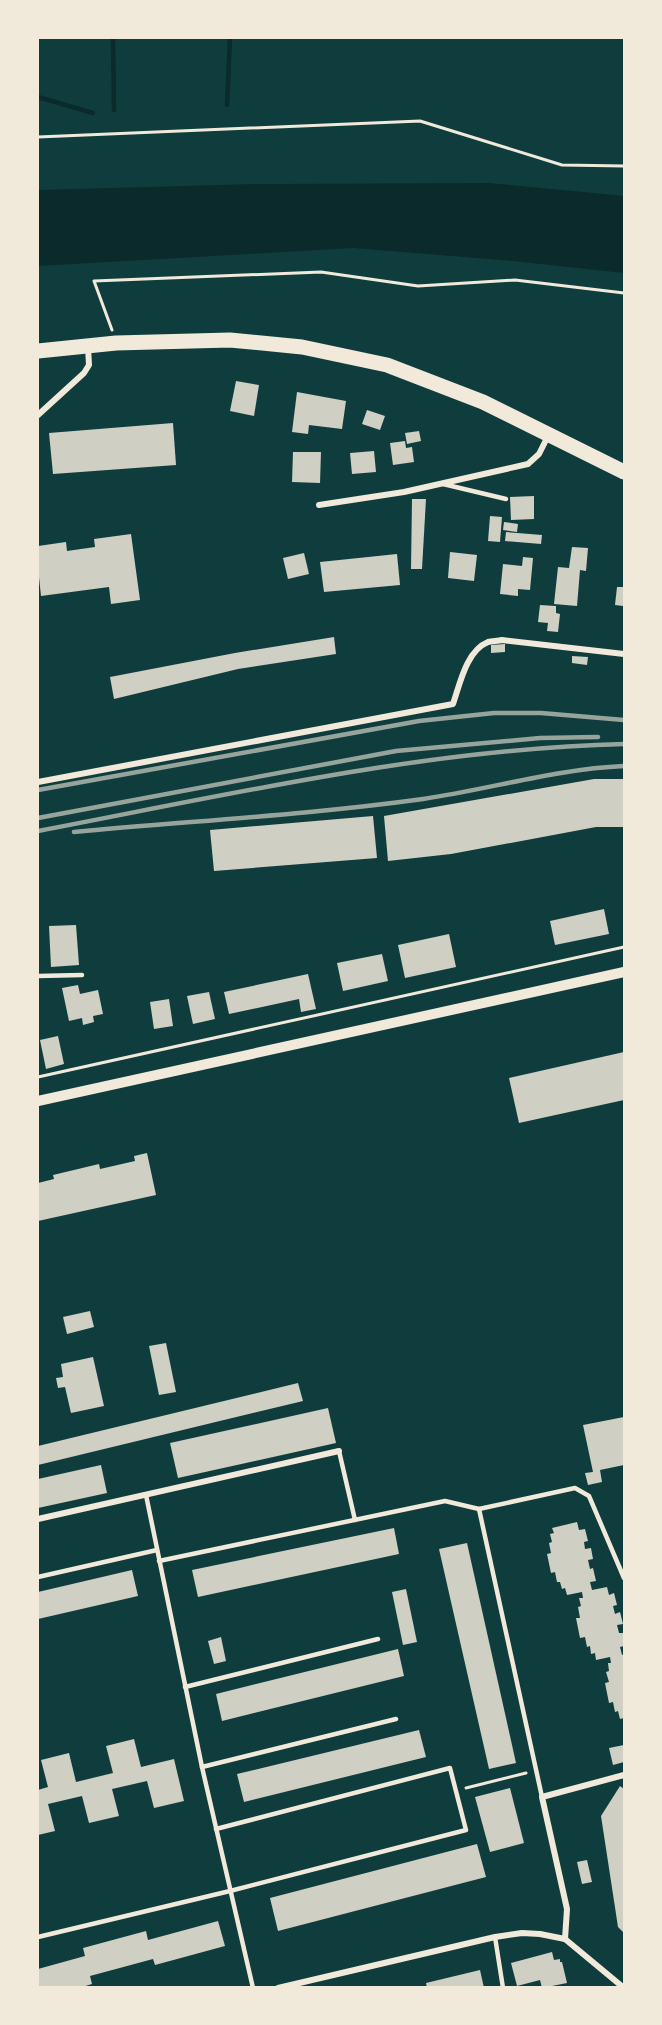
<svg xmlns="http://www.w3.org/2000/svg" width="662" height="2025" viewBox="0 0 662 2025" font-family="Mulish,sans-serif">
<rect width="100%" height="100%" fill="#0f3d3e"/>
<path fill="#0a2a2b" d="M490,183l134,13v77l-111,-12 -160,-13 -315,18v-76l221,-6z"/>
<g fill="none" stroke-linecap="round" stroke-linejoin="round">
<g stroke="#0a2a2b" stroke-width="4.5">
<path d="M113,38l1,72"/>
<path d="M38,97l55,16"/>
<path d="M227,105l3,-67"/>
</g>
</g>
<g fill="#cfcfc3">
<path d="M236,381l23,4 -5,31 -24,-5z"/>
<path d="M297,392l49,9 -4,28 -33,-4 -1,9 -16,-2z"/>
<path d="M367,410l18,6 -5,14 -18,-6z"/>
<path d="M173,423l3,42 -123,9 -4,-41z"/>
<path d="M419,431l2,10 -14,3 -2,-11z"/>
<path d="M405,441l1,7 6,-1 2,15 -21,3 -3,-22z"/>
<path d="M374,451l2,21 -24,2 -2,-21z"/>
<path d="M293,452h28l-1,31 -28,-1z"/>
<path d="M534,496v23l-23,1 -1,-23z"/>
<path d="M412,499h14l-4,70h-11z"/>
<path d="M490,516l12,1 -2,25 -12,-1z"/>
<path d="M504,522l14,2 -1,8 -14,-2z"/>
<path d="M506,532l36,3 -1,9 -36,-3z"/>
<path d="M131,534l9,66 -29,4 -2,-17 -68,9 -3,-28v-22l28,-4 1,9 28,-4 -1,-8z"/>
<path d="M572,547l16,1 -2,23 -6,-1 -3,36 -23,-2 4,-37 11,1z"/>
<path d="M450,552l27,3 -3,26 -26,-3z"/>
<path d="M304,553l5,21 -21,5 -5,-21z"/>
<path d="M397,554l3,31 -76,7 -4,-30z"/>
<path d="M523,557l10,1 -3,32 -12,-1v7l-18,-2 3,-30 19,2z"/>
<path d="M617,587h7l-1,19 -8,-1z"/>
<path d="M540,605l16,1v7l4,1 -2,18 -11,-1 1,-8 -10,-1z"/>
<path d="M334,637l2,17 -98,15 -124,30 -4,-22 125,-24z"/>
<path d="M505,644v8l-14,1v-8z"/>
<path d="M572,656l16,1 -1,8 -15,-2z"/>
<path d="M594,779h30v48h-28l-145,27 -63,7 -4,-45z"/>
<path d="M373,816l4,42 -163,13 -4,-41z"/>
<path d="M604,909l5,25 -54,11 -5,-24z"/>
<path d="M76,925l3,40 -28,2 -2,-41z"/>
<path d="M449,934l7,33 -51,11 -7,-33z"/>
<path d="M382,954l6,27 -45,10 -6,-28z"/>
<path d="M308,974l8,35 -15,3 -2,-13 -70,15 -5,-22z"/>
<path d="M78,985l2,9 18,-4 5,24 -10,2 1,6 -11,3 -1,-7 -13,3 -7,-33z"/>
<path d="M209,992l6,27 -22,5 -6,-28z"/>
<path d="M169,999l4,27 -19,3 -4,-27z"/>
<path d="M58,1036l6,28 -18,5 -6,-29z"/>
<path d="M624,1052v48l-105,23 -10,-45z"/>
<path d="M147,1153l9,42 -118,26v-38l16,-4 -1,-4 46,-11 1,5 35,-8 -1,-5z"/>
<path d="M90,1311l4,16 -27,7 -4,-17z"/>
<path d="M166,1343l10,49 -17,3 -10,-49z"/>
<path d="M93,1357l11,49 -33,7 -6,-26 -7,1 -2,-10 7,-1 -2,-13z"/>
<path d="M298,1383l5,18 -265,64v-19z"/>
<path d="M328,1408l8,35 -158,35 -8,-35z"/>
<path d="M624,1417v48l-24,5 2,12 -14,3 -3,-12 8,-1 -10,-47z"/>
<path d="M101,1465l6,28 -69,15v-29z"/>
<path d="M577,1522l2,8 6,-1 3,12 -4,1 1,7 6,-1 2,11 -5,1 2,9 3,-1 3,13 -6,1 2,8 15,-3 2,8 5,-2 3,12 -4,1 2,8 5,-2 3,12 -6,1 2,8h4l1,6v7l-4,1 2,8 2,-1v64l-4,1 -2,-8 -3,1 -2,-10 -4,1 -4,-20 4,-1 -3,-10 3,-1 -1,-8h3l-1,-6 -14,3 -1,-7 -4,1 -1,-8 -3,1 -2,-10 -5,1 -4,-20h4l-2,-11 3,-1 -2,-8h4l-1,-6 -15,3 -2,-7 -3,1 -2,-7h-3l-2,-10 -4,1 -4,-19 4,-1 -2,-10 3,-1 -2,-8 4,-1 -2,-5z"/>
<path d="M394,1528l5,26 -201,43 -6,-27z"/>
<path d="M467,1543l49,220 -27,6 -50,-220z"/>
<path d="M132,1570l6,26 -100,23v-27z"/>
<path d="M406,1589l11,53 -14,3 -11,-53z"/>
<path d="M221,1637l5,24 -12,3 -6,-23z"/>
<path d="M398,1649l6,27 -182,45 -6,-27z"/>
<path d="M419,1730l7,27 -182,45 -7,-28z"/>
<path d="M134,1739l7,28 33,-8 10,42 -30,7 -7,-27 -35,8 7,27 -30,7 -7,-27 -34,8 7,27 -17,4v-45l10,-3 -7,-27 28,-7 7,29 37,-9 -7,-27z"/>
<path d="M624,1745v17l-11,3 -4,-17z"/>
<path d="M620,1786l4,3v144l-6,-6 -17,-111z"/>
<path d="M510,1788l14,55 -34,9 -15,-55z"/>
<path d="M477,1844l9,33 -208,54 -8,-33z"/>
<path d="M587,1860l5,22 -10,2 -5,-22z"/>
<path d="M218,1921l7,25 -70,19 -2,-6 -63,17 2,8 -13,4h-41v-19l47,-13 -2,-8 63,-17 2,9z"/>
<path d="M552,1952l2,8 6,-1v3h2l5,21 -25,5 -2,-8 -23,6 -6,-23z"/>
<path d="M480,1970l4,18h-57l-1,-5z"/>
</g>
<g fill="none" stroke-linecap="round" stroke-linejoin="round">
<g stroke="#f1e9da" stroke-width="3">
<path d="M38,137l382,-16 142,44 62,1"/>
<path d="M112,330l-18,-49 227,-9 97,14 97,-6 109,13"/>
<path d="M38,1077l586,-130"/>
<path d="M466,1788l60,-15"/>
</g>
<g stroke="#f1e9da" stroke-width="4.5">
<path d="M443,484l63,15"/>
<path d="M38,976l44,-1"/>
<path d="M339,1451l16,69"/>
<path d="M146,1495l56,272 51,221"/>
<path d="M479,1509l63,288"/>
<path d="M159,1561l286,-60 34,8 96,-21 14,8 35,82"/>
<path d="M38,1577l119,-27"/>
<path d="M185,1687l193,-48"/>
<path d="M202,1767l194,-48"/>
<path d="M38,1937l192,-46 236,-61 -16,-62 -234,61"/>
<path d="M495,1937l8,51"/>
</g>
<g stroke="#f1e9da" stroke-width="6">
<path d="M38,415l46,-42 5,-8 -1,-18"/>
<path d="M319,505l85,-13 124,-28 11,-10 9,-18"/>
<path d="M38,782l415,-78c7,-20 13,-53 35,-62 4,-1 10,-1 14,-2l122,14"/>
<path d="M38,1519l301,-68"/>
<path d="M565,1939l2,-30 -25,-112 82,-22"/>
<path d="M278,1988l217,-51 27,-4 18,1 25,5 59,49"/>
</g>
<path stroke="#f1e9da" stroke-width="10" d="M38,1101l586,-129"/>
<path stroke="#f1e9da" stroke-width="15" d="M38,351l78,-8 114,-3 72,7 85,18 96,37 141,70"/>
<g stroke="#97a49c" stroke-width="4.5">
<path d="M38,790l381,-69 75,-8h47l83,7"/>
<path d="M38,818l358,-67 144,-13 58,-1"/>
<path d="M38,831c194,-37 388,-82 586,-87"/>
<path d="M74,832c116,-11 233,-17 349,-33 68,-10 133,-30 201,-33"/>
</g>
</g>
<rect width="662" height="2025" fill="none" stroke="#f1e9da" stroke-width="78"/>
</svg>
